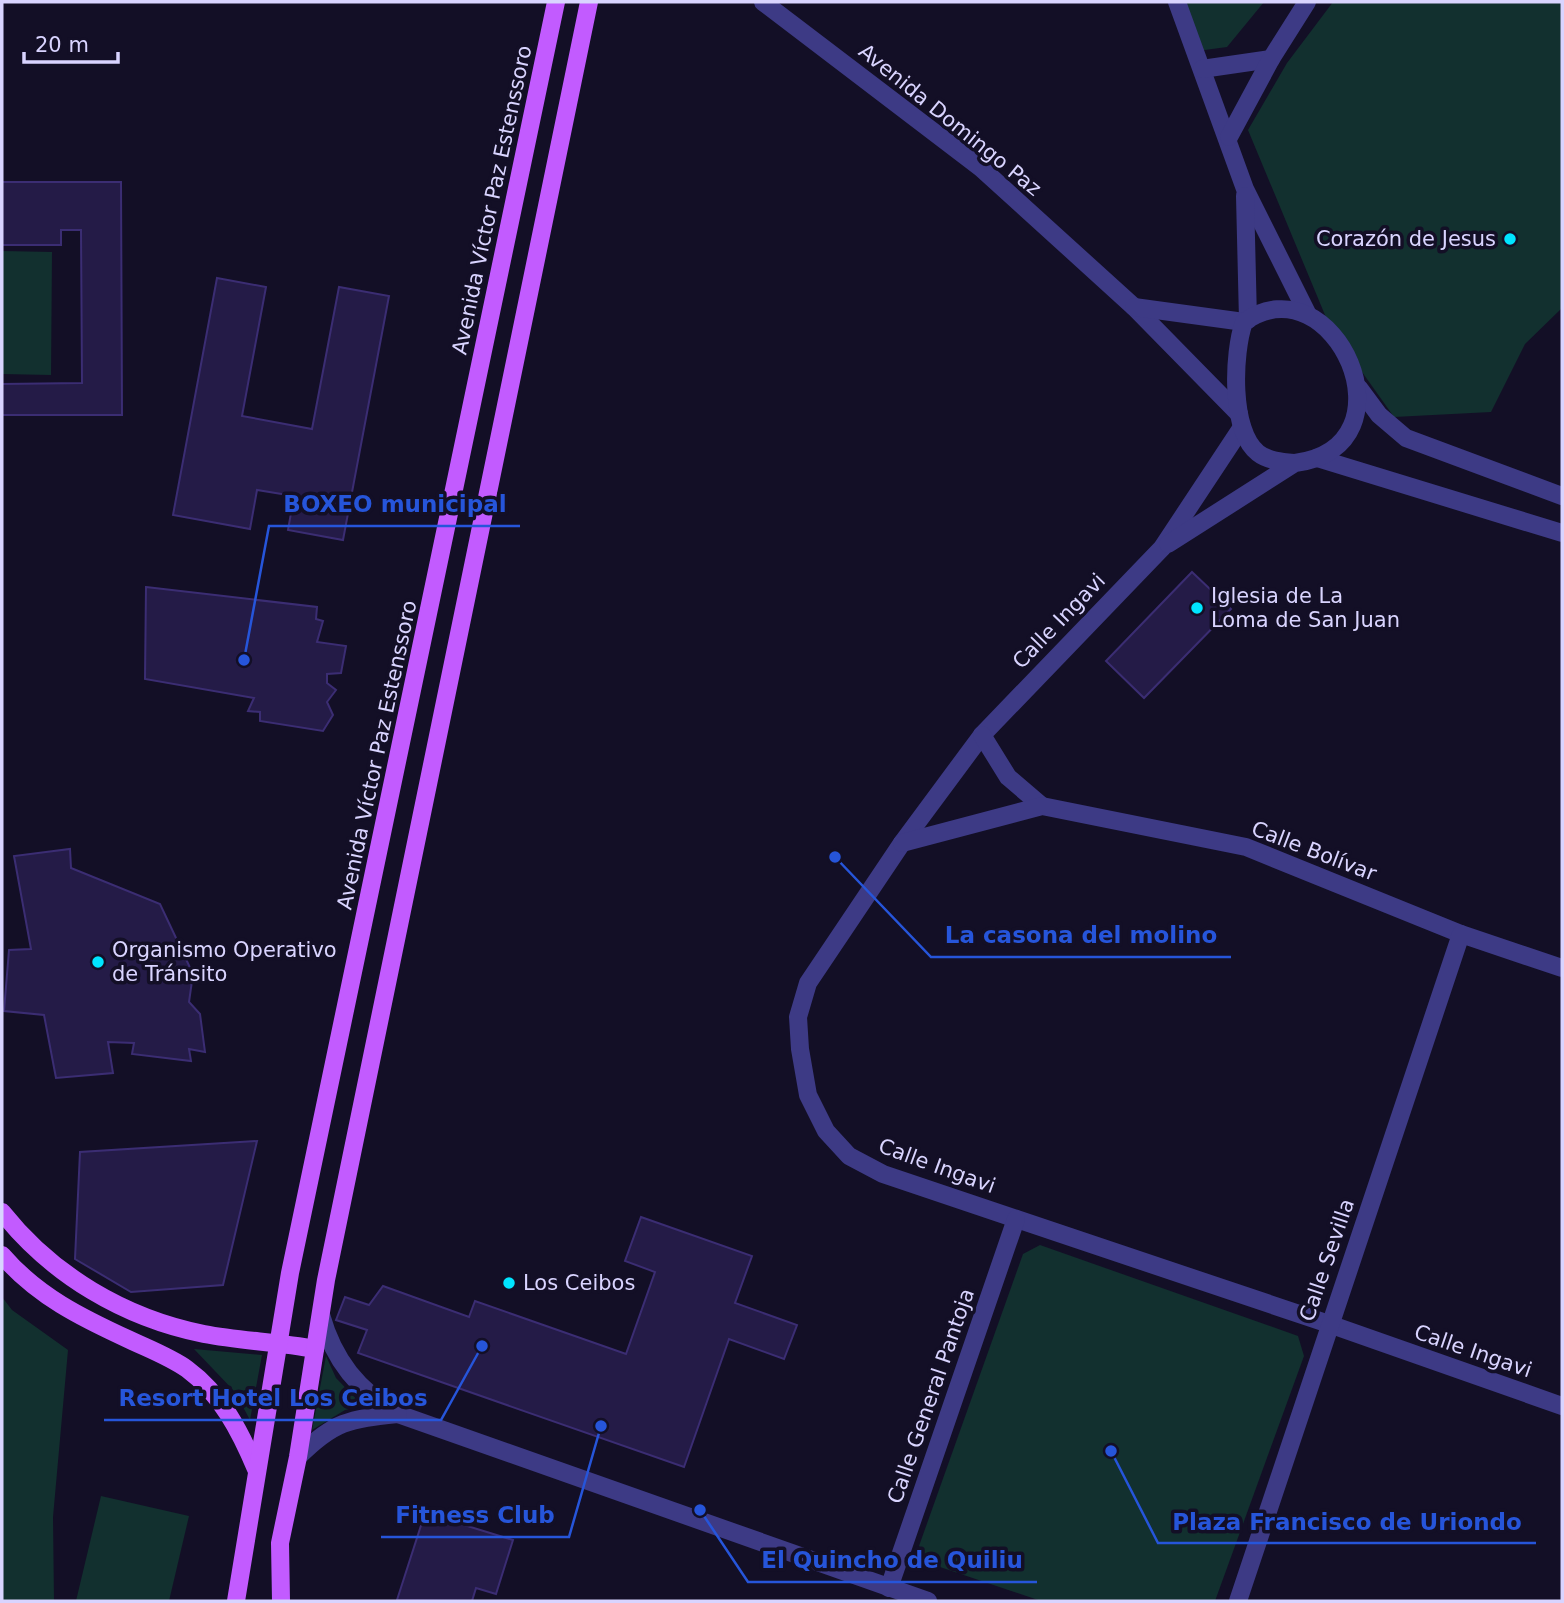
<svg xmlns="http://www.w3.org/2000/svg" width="1564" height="1603" viewBox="0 0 1564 1603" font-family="'DejaVu Sans',sans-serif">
<rect width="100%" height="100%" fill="#130f26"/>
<g fill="#12302f">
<path d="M1180,2h84l-37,45 -30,4z"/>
<path d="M1333,2h229v306l-37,36 -34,68 -97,5 -64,-90 -82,-197 39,-67z"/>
<path d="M2,251l50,1 -1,123 -49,-1z"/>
<path d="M1040,1245l258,91 6,20 -89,245h-174l-110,-37 -12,-18 104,-292z"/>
<path d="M2,1297l10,13 56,40 -15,167 1,84h-52z"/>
<path d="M194,1349l68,6 -12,65 -15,-28z"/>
<path d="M326,1356l10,22 27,28 -18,4 -33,20z"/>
<path d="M101,1496l88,20 -20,85h-93z"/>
</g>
<g fill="#241b47" stroke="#3b2d73" stroke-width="2">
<path d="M2,182h119l1,233h-120v-31l80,-1 -1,-153h-20v15h-59z"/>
<path d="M217,278l49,9 -24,129 70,13 27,-142 50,9 -46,244 -55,-10 6,-34 -37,-6 -7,39 -77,-14z"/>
<path d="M1192,572l39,37 -87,89 -38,-37z"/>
<path d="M146,587l171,20 -1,12 7,2 -6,21 29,4 -5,27 -14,1v9l9,7 -9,12 6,13 -10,16 -63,-10v-9l-12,-1 6,-13 -109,-19z"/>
<path d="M70,849l1,19 89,36 33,70 -4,28 11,12 5,38 -16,-3 2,12 -59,-7 2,-11 -26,-1 5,31 -57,5 -12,-63 -40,-4 5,-61 22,-1 -17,-93z"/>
<path d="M257,1141l-34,144 -92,7 -56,-33 5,-107z"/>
<path d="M641,1217l111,39 -17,47 62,22 -13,34 -55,-20 -45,128 -326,-114 9,-23 -31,-10 9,-23 24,8 14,-19 86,31 6,-16 151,53 29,-82 -30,-11z"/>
<path d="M425,1513l88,27 -17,54 -20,-6 -4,13 -75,-1z"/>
</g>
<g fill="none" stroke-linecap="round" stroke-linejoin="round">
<g stroke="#3d3a85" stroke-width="18">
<path d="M763,2l218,166 153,139 105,107"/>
<path d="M1177,2l68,187 62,124"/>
<path d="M1202,69l69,-10"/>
<path d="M1229,137l42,-78 36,-57"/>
<path d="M1245,196l3,124"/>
<path d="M1134,307l110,15"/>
<path d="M1359,388l20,27 27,23 156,58"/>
<path d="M1242,427l-80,121 -180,187 -80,108 -94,140 -10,34 2,32 8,46 18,36 23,25 34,18 446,150 233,82"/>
<path d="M1317,458l245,75"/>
<path d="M1168,544l127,-81c124,-16 39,-204 -51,-141 -11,31 -14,109 14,131 10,8 25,9 37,10"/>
<path d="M982,735l26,42 34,29"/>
<path d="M902,843l140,-37 204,41 215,87"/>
<path d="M889,1588l127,-369"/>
</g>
<g stroke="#3d3a85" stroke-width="18">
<path d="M321,1315c13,46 37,75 77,99l530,187"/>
<path d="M298,1457c36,-36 51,-38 100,-43"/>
<path d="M1238,1601l223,-667 101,34"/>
</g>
<g stroke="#c25bff" stroke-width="18">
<path d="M2,1212c50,63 122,106 202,122 37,7 74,8 111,15"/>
<path d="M2,1255c35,41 80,63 128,85 19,9 40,17 57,29 34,25 53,62 69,100"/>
<path d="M236,1601l54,-328 266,-1271"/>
<path d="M281,1601l-1,-58 18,-86 28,-177 263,-1278"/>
</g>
</g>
<g fill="#00e5ff" stroke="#130f26" stroke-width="2.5">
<circle cx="1510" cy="239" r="7"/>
<circle cx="1197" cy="608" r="7"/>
<circle cx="98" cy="962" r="7"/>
<circle cx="509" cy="1283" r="7"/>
</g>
<g text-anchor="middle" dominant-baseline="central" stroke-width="7" stroke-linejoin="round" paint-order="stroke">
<g font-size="21" fill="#d9d4ff" stroke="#130f26">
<text transform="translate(950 120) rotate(39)">Avenida Domingo Paz</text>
<text transform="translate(492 200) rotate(-78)">Avenida Víctor Paz Estenssoro</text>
<text transform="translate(1059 621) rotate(-46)">Calle Ingavi</text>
<text transform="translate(377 755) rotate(-78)">Avenida Víctor Paz Estenssoro</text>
<text transform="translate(1314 851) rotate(21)">Calle Bolívar</text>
<text transform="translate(937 1166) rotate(20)">Calle Ingavi</text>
<text transform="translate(1327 1260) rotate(-71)">Calle Sevilla</text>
<text transform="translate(1473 1351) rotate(19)">Calle Ingavi</text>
<text transform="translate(931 1396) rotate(-71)">Calle General Pantoja</text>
</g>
<g font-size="21" fill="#d9d4ff" stroke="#130f26" text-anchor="start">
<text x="1496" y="239" text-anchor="end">Corazón de Jesus</text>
<text x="1211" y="596">Iglesia de La<tspan x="1211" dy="24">Loma de San Juan</tspan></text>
<text x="112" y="950">Organismo Operativo<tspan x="112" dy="24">de Tránsito</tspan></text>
<text x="523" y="1283">Los Ceibos</text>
</g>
</g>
<path fill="none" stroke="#2655da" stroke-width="2.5" d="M244 660L269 526H520M835 857L931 957H1231M482 1346L441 1420H104M601 1426L569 1537H381M1111 1451L1158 1543H1536M700 1510L748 1582H1037"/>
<g fill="#2655da" stroke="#130f26" stroke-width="2.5">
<circle cx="244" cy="660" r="7"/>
<circle cx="835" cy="857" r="7"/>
<circle cx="482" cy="1346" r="7"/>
<circle cx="601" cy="1426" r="7"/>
<circle cx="1111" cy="1451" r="7"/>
<circle cx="700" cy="1510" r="7"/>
</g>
<g font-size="23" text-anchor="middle" font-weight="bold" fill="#2655da" stroke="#130f26" stroke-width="7" stroke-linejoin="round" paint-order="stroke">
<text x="395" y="512">BOXEO municipal</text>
<text x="1081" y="943">La casona del molino</text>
<text x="273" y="1406">Resort Hotel Los Ceibos</text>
<text x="475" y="1523">Fitness Club</text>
<text x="1347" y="1530">Plaza Francisco de Uriondo</text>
<text x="892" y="1568">El Quincho de Quiliu</text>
</g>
<rect width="1564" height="1603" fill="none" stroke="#d9d4ff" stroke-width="7"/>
<path d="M24 52v10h94v-10" fill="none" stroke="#d9d4ff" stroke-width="3.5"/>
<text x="35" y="52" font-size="21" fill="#d9d4ff" stroke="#130f26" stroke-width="5" paint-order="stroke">20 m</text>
</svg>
